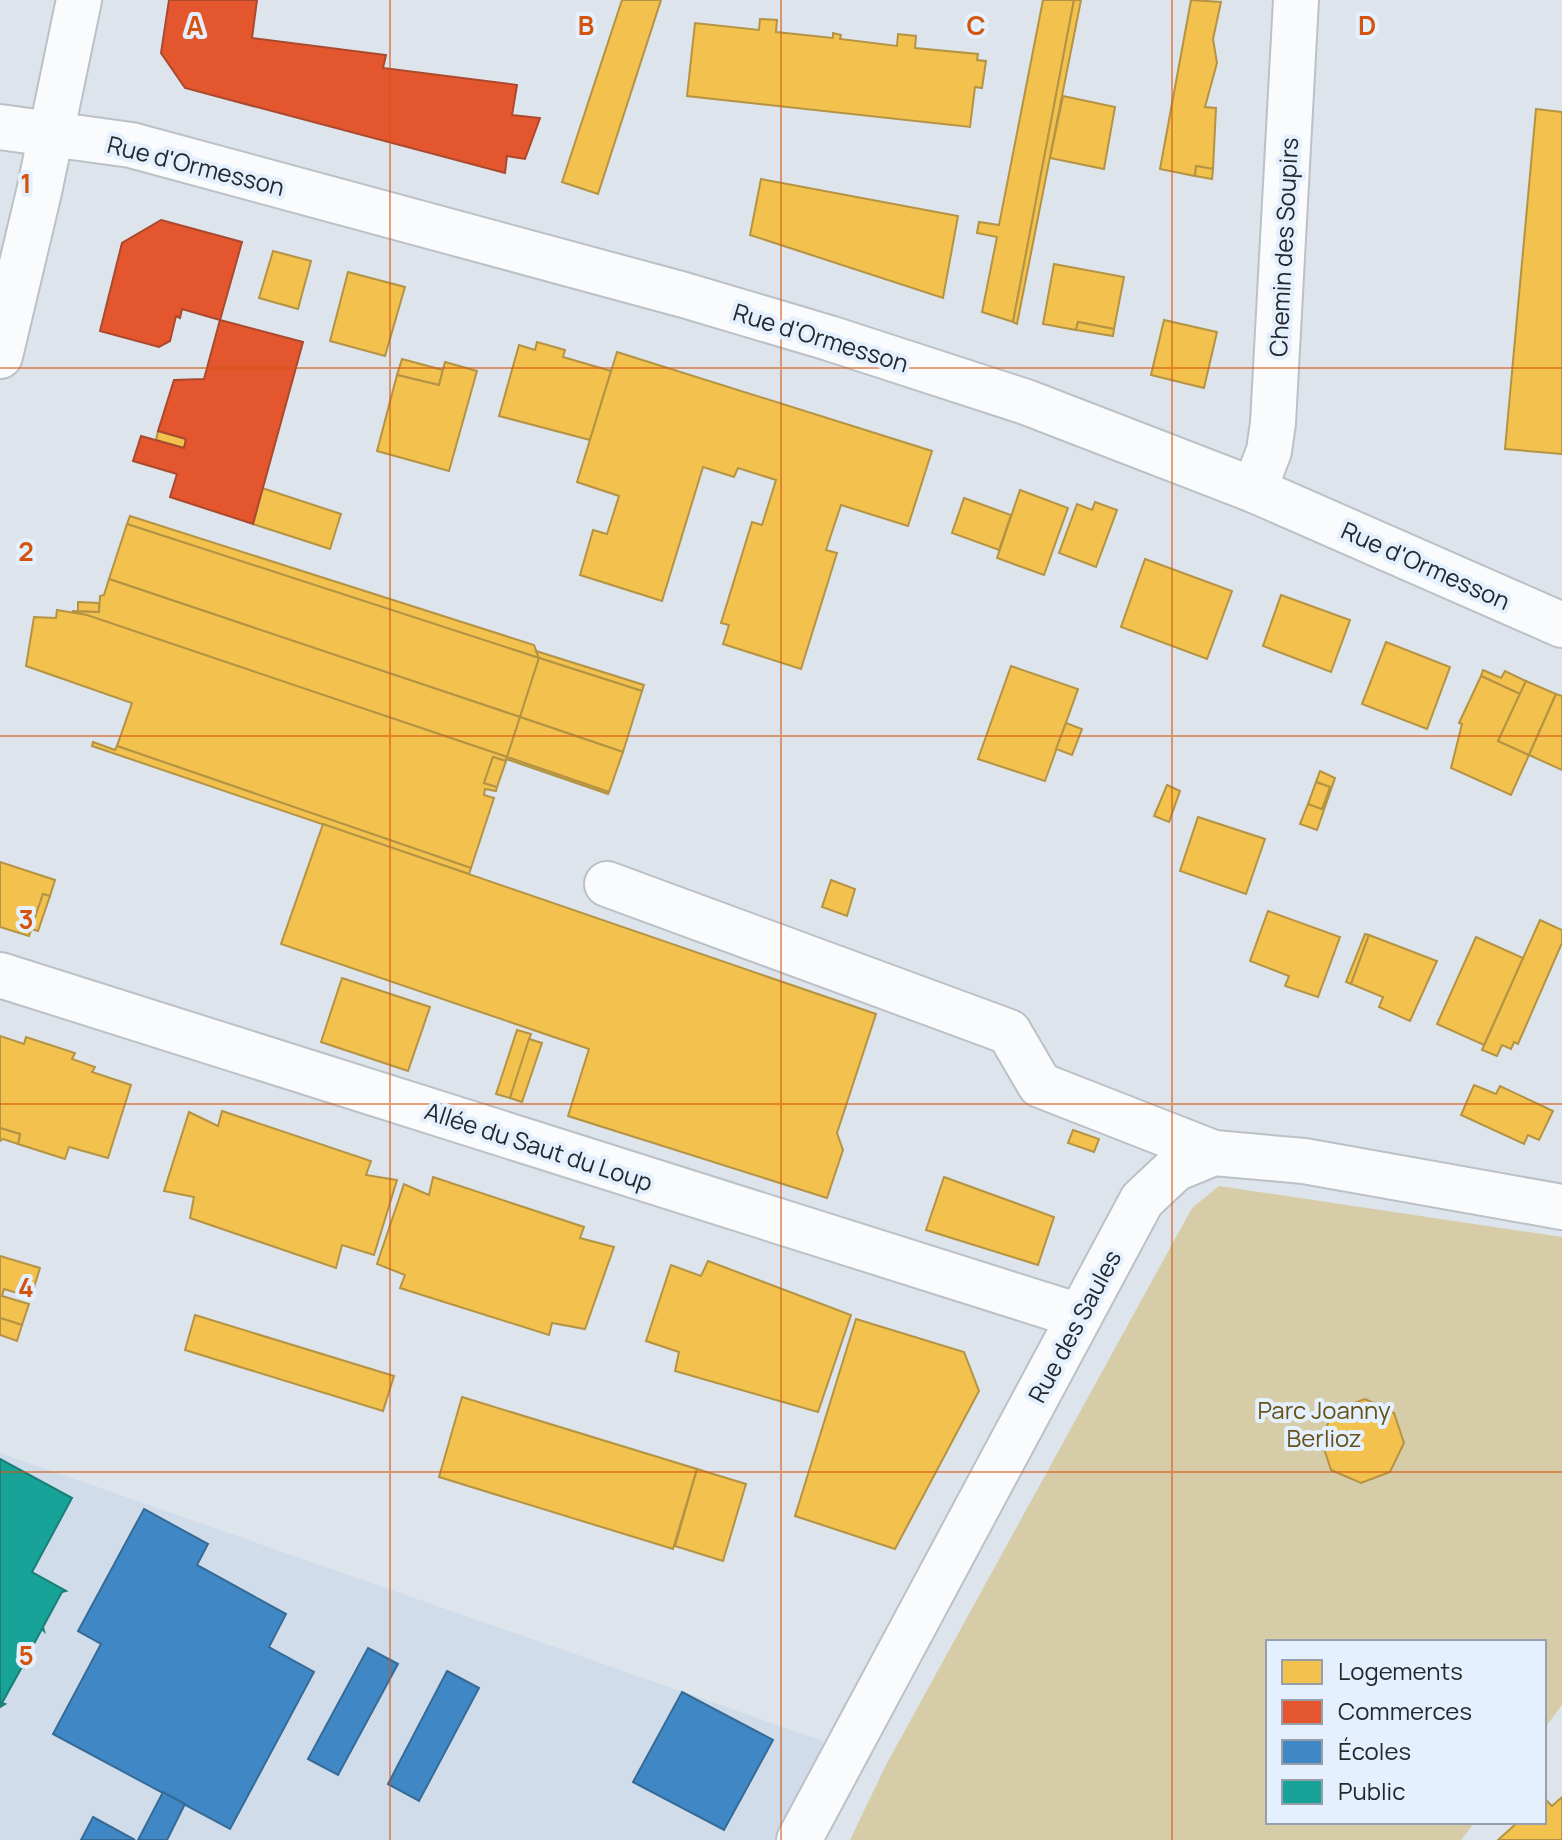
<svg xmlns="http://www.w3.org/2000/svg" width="1562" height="1840" viewBox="0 0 1562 1840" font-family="Manrope,sans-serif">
<rect width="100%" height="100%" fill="#dde4eb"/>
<path fill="#d0dcea" d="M0,1453l843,295 -55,92h-788z"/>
<path fill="#d7cca8" d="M1219,1186l343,51v468l-18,24v-87h-276v180h207l-14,18h-611l36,-75 306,-557z"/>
<g fill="#f2c14e" stroke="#b49344" stroke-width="2">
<path d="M622,0h39l-63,194 -36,-12z"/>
<path d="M1043,0h31l-61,322 -31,-10 15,-75 -20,-4 2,-11 20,3z"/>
<path d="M1074,0h7l-64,324 -4,-2z"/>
<path d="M1191,0l30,2 -8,37 4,24 -12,44 11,1 -3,61 -17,-3 -1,10 -35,-7z"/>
<path d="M760,19l17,1 -1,12 57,6v-5l8,2 -1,4 57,7 1,-12 18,2 -1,12 63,6 -1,6 9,1 -4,27 -7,-1 -5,40 -283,-31 8,-73 64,7z"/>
<path d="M1063,96l52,11 -11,62 -54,-11z"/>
<path d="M1536,109l26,3v342l-57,-5z"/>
<path d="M1196,166l17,3 -1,10 -17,-3z"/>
<path d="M761,179l197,37 -15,82 -193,-63z"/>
<path d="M273,251l38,10 -13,48 -39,-11z"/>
<path d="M1054,264l70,13 -10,52 -36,-7 -2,8 -33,-6z"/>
<path d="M348,272l57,15 -20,69 -55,-15z"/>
<path d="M1164,320l53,12 -13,56 -53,-13z"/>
<path d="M1078,322l36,7 -1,7 -37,-6z"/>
<path d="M537,342l28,8 -2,7 48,14 -21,69 -91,-24 20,-71 16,5z"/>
<path d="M617,352l315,99 -24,75 -67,-21 -15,45 11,3 -36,116 -78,-25 6,-19 -8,-2 31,-101 10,3 14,-45 -38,-12 -4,9 -31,-10 -41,134 -82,-26 13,-45 14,4 12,-38 -42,-14z"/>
<path d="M402,359l41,11 -4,15 -42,-10z"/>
<path d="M445,362l32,9 -28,100 -72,-20 20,-76 42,10z"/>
<path d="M158,431l28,8 -2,9 -28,-8z"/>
<path d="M262,488l79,26 -11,35 -77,-25z"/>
<path d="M1020,490l48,18 -24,67 -47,-17z"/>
<path d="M964,498l47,17 -12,35 -47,-17z"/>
<path d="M1095,502l22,8 -21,57 -37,-14 18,-49 15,6z"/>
<path d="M130,516l404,129 5,13 -412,-134z"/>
<path d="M127,524l412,134 -19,59 -411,-138z"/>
<path d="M1145,559l87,32 -25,68 -86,-32z"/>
<path d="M109,579l411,138 -13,40 -435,-146 27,1 1,-16 4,-1z"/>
<path d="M1281,595l69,25 -19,52 -68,-26z"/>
<path d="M78,602l21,1v9l-21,-1z"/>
<path d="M57,610l30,5 420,142 -1,4 -13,-4 -9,26 13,4 -1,4 -11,-2 -1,6 10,3 -23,70 -354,-122 15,-43 -106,-37 8,-49 22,1z"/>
<path d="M1386,642l64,25 -23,62 -65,-25z"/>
<path d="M536,651l108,34 -2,6 -103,-33z"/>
<path d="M539,658l103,33 -19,61 -103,-35z"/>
<path d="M1011,666l67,23 -33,92 -67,-22z"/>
<path d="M1483,670l18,8 4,-7 21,10 -6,13 -39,-18z"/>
<path d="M1481,676l39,18 -22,47 31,14 -18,40 -60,-27 11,-44 -3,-1z"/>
<path d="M1526,681l30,13 -27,61 -31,-14z"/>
<path d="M1556,694l6,2v74l-33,-15z"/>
<path d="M520,717l103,35 -14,40 -102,-35z"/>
<path d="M1066,723l16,6 -10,26 -16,-6z"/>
<path d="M93,742l22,8 2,-4 354,122 -2,6 -377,-128z"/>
<path d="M493,757l13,4 -9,26 -13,-4z"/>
<path d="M507,757l61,21 41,14 -1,2 -102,-35z"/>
<path d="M1320,771l15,7 -18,52 -17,-6 8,-20 14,5 8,-22 -14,-5z"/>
<path d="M1316,782l14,5 -8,22 -14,-5z"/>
<path d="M1167,785l13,6 -11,31 -15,-6z"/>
<path d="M1198,817l67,22 -19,55 -66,-23z"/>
<path d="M323,824l553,190 -39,119 6,17 -16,48 -259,-82 21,-67 -308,-105z"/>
<path d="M0,862l55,18 -5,16 -7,-2 -14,42 -29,-9z"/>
<path d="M831,880l24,9 -8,27 -25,-9z"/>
<path d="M43,894l7,2 -12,35 -7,-2z"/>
<path d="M1268,911l72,26 -22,60 -33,-11 4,-10 -39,-15z"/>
<path d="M1540,920l22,10v13l-44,101 -4,-2 -3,7 -9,-4 -5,11 -15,-6z"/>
<path d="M1365,934l4,1 -18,49 -5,-2z"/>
<path d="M1369,935l68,26 -27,60 -31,-14 4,-10 -32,-13z"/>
<path d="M1476,937l47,21 -39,87 -47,-21z"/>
<path d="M342,978l88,29 -22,64 -87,-29z"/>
<path d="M517,1030l14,4 -21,64 -14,-4z"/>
<path d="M0,1036l24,8 2,-7 49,16 -3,6 23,8 -3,5 39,13 -23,73 -39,-11 -4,12 -47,-15 2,-10 -20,-6z"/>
<path d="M529,1039l13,4 -20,59 -12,-4z"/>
<path d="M1474,1085l22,9 4,-8 53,25 -14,29 -11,-5 -4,9 -63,-29z"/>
<path d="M222,1111l149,50 -5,14 31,5 -23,75 -32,-10 -6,23 -146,-50 4,-21 -30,-6 25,-79 29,14z"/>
<path d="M0,1128l20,6 -2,10 -15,-5 -3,2z"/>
<path d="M1073,1130l26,9 -5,13 -26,-9z"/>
<path d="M433,1177l151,50 -4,11 34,9 -29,82 -33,-6 -3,12 -149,-47 5,-13 -28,-11 27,-80 25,11z"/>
<path d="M944,1177l110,40 -16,48 -112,-35z"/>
<path d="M0,1256l40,12 -9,29 -27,-8 -2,7 27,8 -7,21 -22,-7z"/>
<path d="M708,1261l143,54 -33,97 -143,-41 4,-19 -33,-11 25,-76 30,11z"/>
<path d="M195,1315l199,61 -11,35 -198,-61z"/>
<path d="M0,1318l22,7 -5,16 -17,-6z"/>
<path d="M856,1319l108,33 15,39 -84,158 -100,-33z"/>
<path d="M462,1397l235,72 -24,80 -234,-72z"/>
<path d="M1365,1399l29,14 10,30 -14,29 -29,11 -30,-13 -10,-31 13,-29z"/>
<path d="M697,1469l49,15 -23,77 -48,-15z"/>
<path d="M1562,1797v43h-64l20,-18h26v-24l8,8z"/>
</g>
<g fill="#e4572e" stroke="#aa492e" stroke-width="2">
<path d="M169,0h88l-5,38 134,17 -3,13 134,17 -5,30 28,3 -15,41 -18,-3 -2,17 -320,-85 -24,-35z"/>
<path d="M161,220l81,22 -22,78 -38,-11 -2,9 -4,-2 -6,25 -11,6 -59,-16 22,-88z"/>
<path d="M220,320l83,22 -50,182 -83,-27 7,-23 -44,-13 8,-25 43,12 2,-9 -28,-8 16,-51 30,-1z"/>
</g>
<g fill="#3f88c5" stroke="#376b97" stroke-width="2">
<path d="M144,1509l64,35 -11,21 89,49 -17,33 45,25 -84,157 -177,-95 48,-90 -23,-13z"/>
<path d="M368,1648l30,16 -60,111 -30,-16z"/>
<path d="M447,1671l32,17 -60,113 -31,-17z"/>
<path d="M682,1692l91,48 -49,90 -91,-48z"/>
<path d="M163,1792l22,12 -18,36h-29z"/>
<path d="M93,1817l42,23h-54z"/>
</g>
<path fill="#17a398" stroke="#1b7e78" stroke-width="2" d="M0,1459l72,39 -40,74 34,19 -4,1 -19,35 1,4 -2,-2 -19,35 2,1 -1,3 -2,-1 -20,36 3,1 -5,3z"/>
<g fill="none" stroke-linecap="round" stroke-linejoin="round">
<defs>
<g id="minor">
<path d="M0,127l131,18 553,150 145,43 197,64 228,88 308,135"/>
<path d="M1254,490l15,-39 4,-28 23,-423"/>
<path d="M607,884l402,148 31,53 174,68"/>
<path d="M0,975l1079,341"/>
<path d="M799,1840l343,-640 33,-31 39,-16 90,8 258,46"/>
</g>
<path id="major" d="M0,356l39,-164 40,-192"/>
</defs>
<use href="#minor" stroke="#bbc1c7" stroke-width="48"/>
<use href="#major" stroke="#bbc1c7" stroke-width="48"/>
<use href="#minor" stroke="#fafbfc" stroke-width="44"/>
<use href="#major" stroke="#fafbfc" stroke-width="44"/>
</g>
<path fill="none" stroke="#d4540f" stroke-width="2" stroke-opacity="0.55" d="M390,0v1840M781,0v1840M1172,0v1840M0,368h1562M0,736h1562M0,1104h1562M0,1472h1562"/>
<g text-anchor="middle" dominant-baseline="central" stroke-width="8" stroke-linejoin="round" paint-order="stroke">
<g font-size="24" fill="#24282d" stroke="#e4f0fe">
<text transform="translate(196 165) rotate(14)">Rue d'Ormesson</text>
<text transform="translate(1283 247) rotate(-87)">Chemin des Soupirs</text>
<text transform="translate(821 337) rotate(17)">Rue d'Ormesson</text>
<text transform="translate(1426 565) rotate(24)">Rue d'Ormesson</text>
<text transform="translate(539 1146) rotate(18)">Allée du Saut du Loup</text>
<text transform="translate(1074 1326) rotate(-62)">Rue des Saules</text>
</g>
<g font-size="24" fill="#675216" stroke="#e4f0fe">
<text x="1324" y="1409">Parc Joanny<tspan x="1324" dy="28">Berlioz</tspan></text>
</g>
</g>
<g font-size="26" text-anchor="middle" font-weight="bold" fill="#d4540f" stroke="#e4f0fe" stroke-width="8" stroke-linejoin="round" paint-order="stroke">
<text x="195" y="35">A</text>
<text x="586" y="35">B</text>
<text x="976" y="35">C</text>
<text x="1367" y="35">D</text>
<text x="26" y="193">1</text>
<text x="26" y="561">2</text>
<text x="26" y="929">3</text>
<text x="26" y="1297">4</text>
<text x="26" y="1665">5</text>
</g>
<rect x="1266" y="1640" width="280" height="184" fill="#e4f0fe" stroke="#97a0aa" stroke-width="2"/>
<rect x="1282" y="1660" width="40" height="24" fill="#f2c14e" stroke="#97a0aa" stroke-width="2"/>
<text x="1338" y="1680" font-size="24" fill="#24282d">Logements</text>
<rect x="1282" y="1700" width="40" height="24" fill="#e4572e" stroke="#97a0aa" stroke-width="2"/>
<text x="1338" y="1720" font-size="24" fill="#24282d">Commerces</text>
<rect x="1282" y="1740" width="40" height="24" fill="#3f88c5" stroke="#97a0aa" stroke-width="2"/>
<text x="1338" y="1760" font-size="24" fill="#24282d">Écoles</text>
<rect x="1282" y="1780" width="40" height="24" fill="#17a398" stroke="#97a0aa" stroke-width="2"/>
<text x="1338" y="1800" font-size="24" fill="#24282d">Public</text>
</svg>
